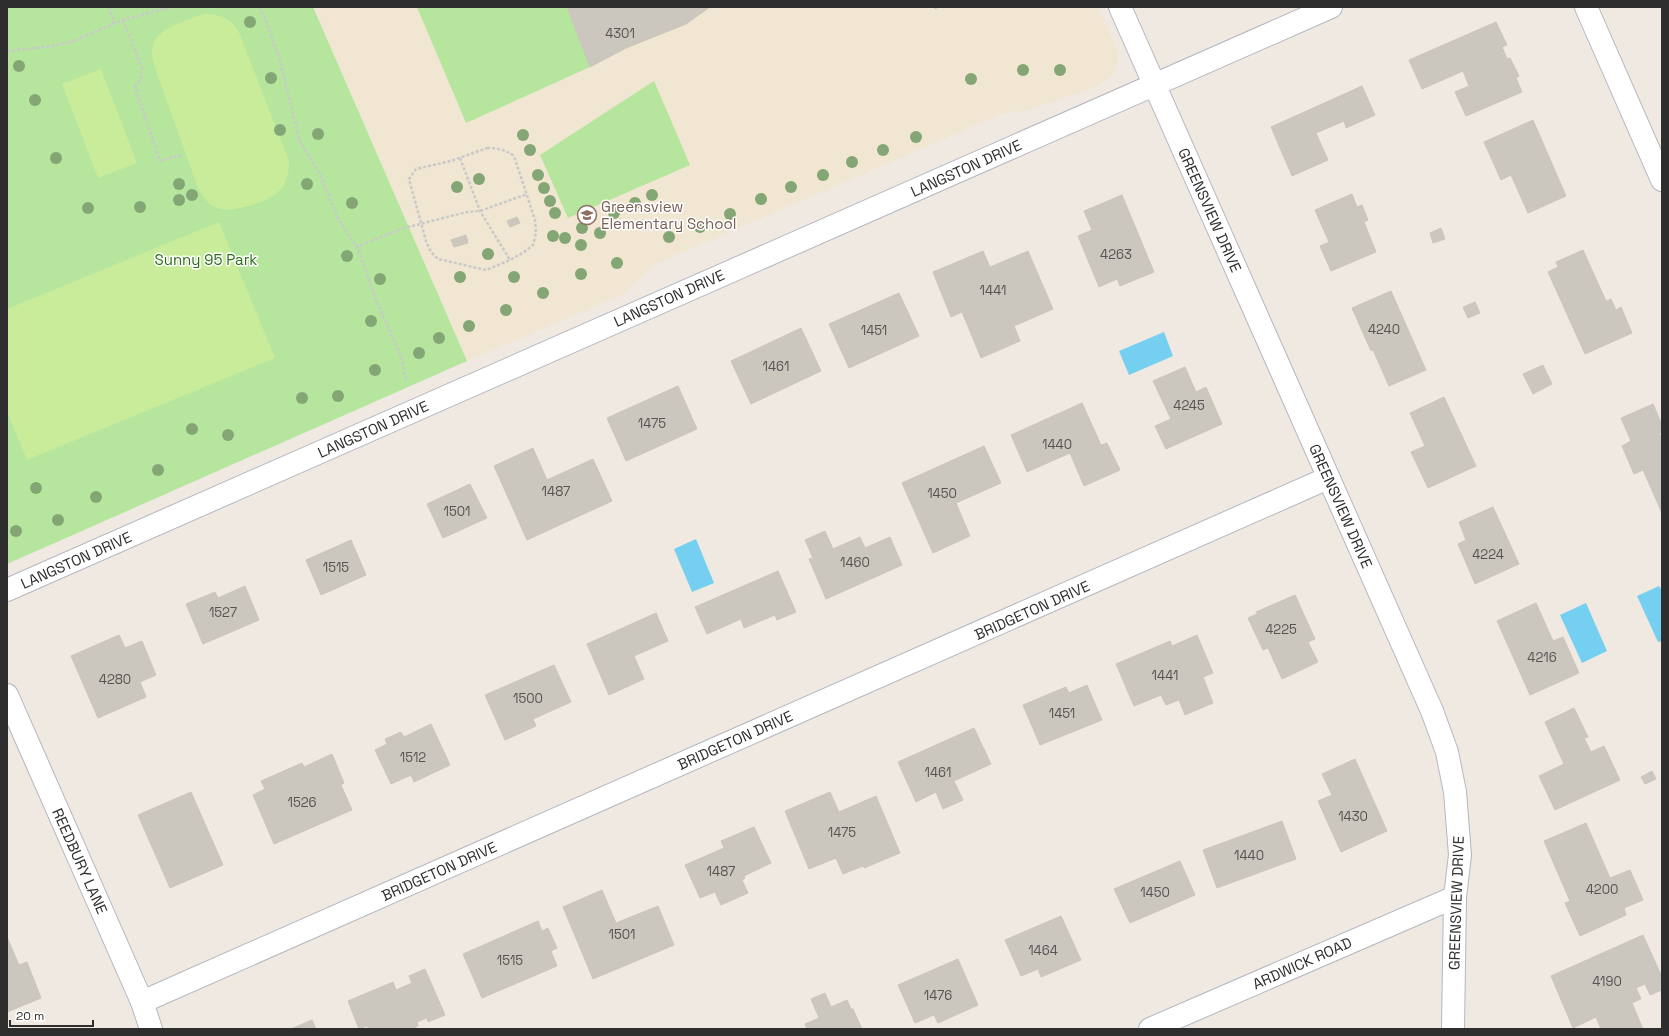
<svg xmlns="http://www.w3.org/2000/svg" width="1669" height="1036" viewBox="0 0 1669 1036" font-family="'Space Grotesk',sans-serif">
<rect width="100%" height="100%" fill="#efe9e1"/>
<path fill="#f0e6d1" d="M313,7h785l20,46 -2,18 -12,11 -22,10 -59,19 -19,2 -351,152 -29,29 -157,67z"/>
<g fill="#b6e59e">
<path d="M7,7h306l154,354 -460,203z"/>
<path d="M417,7h150l23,60 -124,56z"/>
<path d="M654,81l36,84 -122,53 -28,-63z"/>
</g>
<g fill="#c9ec9a">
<path d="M207,14c14,1 23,4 31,16l51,131c0,12 -2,23 -11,31 -11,10 -47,22 -61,16 -10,-4 -14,-12 -19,-20l-44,-123c-7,-24 5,-34 26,-42 9,-4 17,-8 27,-9z"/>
<path d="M101,69l36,94 -39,15 -36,-94z"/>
<path d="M219,222l56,136 -248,102 -20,-49v-102z"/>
</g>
<g fill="#75cff0">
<path d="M1164,332l9,24 -44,19 -10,-24z"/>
<path d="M696,539l18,44 -22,9 -18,-43z"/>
<path d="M1659,586l3,5v50l-4,1 -21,-46z"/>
<path d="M1586,603l21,48 -25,12 -22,-48z"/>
</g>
<g fill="#cbc7bf" stroke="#cbc5ba">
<path d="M567,7h143l-24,17 -60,24 -36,19z"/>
<path d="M1496,22l11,23 -5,2 5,12 3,-1 9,18 -3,2 6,14 -56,24 -11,-24 14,-6 -6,-15 -41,18 -13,-29z"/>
<path d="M1362,86l13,29 -29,13 -2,-7 -28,12 12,27 -36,16 -21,-49z"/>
<path d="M1533,120l33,76 -38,17 -17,-38 -10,5 -17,-38z"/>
<path d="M1352,194l5,13 5,-2 6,15 -4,2 12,30 -45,19 -11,-25 9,-4 -14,-32z"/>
<path d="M1122,195l32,77 -34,14 -3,-7 -18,8 -21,-51 14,-6 -8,-19z"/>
<path d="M517,217l3,6 -10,4 -3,-6z"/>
<path d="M1441,228l4,11 -12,4 -3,-10z"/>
<path d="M466,235l2,8 -14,4 -3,-7z"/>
<path d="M1583,250l23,51 5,-2 5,11 5,-3 11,26 -47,21 -37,-82 10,-5 -2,-5z"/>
<path d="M983,251l7,16 38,-16 25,58 -39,17 6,15 -39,17 -19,-46 -11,5 -18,-45z"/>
<path d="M1391,291l35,79 -37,16 -16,-36 -2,1 -19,-43z"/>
<path d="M899,293l20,43 -70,32 -20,-44z"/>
<path d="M1475,302l5,11 -12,5 -5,-11z"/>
<path d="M801,328l20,43 -70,33 -20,-43z"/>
<path d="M1543,365l9,19 -19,10 -10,-20z"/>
<path d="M1185,367l11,25 10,-5 16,37 -56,25 -11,-23 16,-7 -18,-38z"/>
<path d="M678,386l19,43 -71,32 -19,-43z"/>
<path d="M1444,397l32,69 -48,22 -17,-36 14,-6 -15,-33z"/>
<path d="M1082,403l19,42 6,-2 13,27 -36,16 -14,-33 -43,19 -16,-37z"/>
<path d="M1653,404l9,21v7l-3,1 3,6v74l-19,-43 -9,4 -12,-28 9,-5 -10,-23z"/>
<path d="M984,446l17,37 -45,20 14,33 -37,17 -31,-70z"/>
<path d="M533,448l14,32 46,-21 19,42 -85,39 -33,-74z"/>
<path d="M470,484l17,34 -44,20 -16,-34z"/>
<path d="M1493,507l26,57 -44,20 -17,-40 8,-4 -7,-18z"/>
<path d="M825,531l8,18 27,-12 5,11 25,-11 12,28 -76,34 -17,-40 4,-1 -8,-18z"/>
<path d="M351,540l15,35 -45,20 -15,-35z"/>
<path d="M778,571l18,41 -19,8 -2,-5 -31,13 -3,-9 -34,15 -12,-27z"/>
<path d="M245,586l14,34 -56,24 -17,-40 29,-12 3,6z"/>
<path d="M1295,595l20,44 -7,3 10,20 -36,17 -14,-31 -5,2 -15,-32 9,-4 -1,-2z"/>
<path d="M1536,603l17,38 10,-4 16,36 -49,22 -33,-74z"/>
<path d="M656,613l12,28 -34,15 10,23 -35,16 -22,-51z"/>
<path d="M119,635l6,13 17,-7 14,34 -16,7 6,15 -48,21 -27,-62z"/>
<path d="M1197,635l16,38 -10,4 10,26 -28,12 -6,-15 -13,5 -5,-10 -27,11 -18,-42 54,-23 2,5z"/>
<path d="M554,665l17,37 -38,17 3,7 -31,14 -20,-45z"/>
<path d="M1087,685l15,35 -62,25 -17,-40 43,-18 3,6z"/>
<path d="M1574,708l14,29 -4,1 7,14 13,-6 16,34 -65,30 -16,-34 25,-12 -19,-42z"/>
<path d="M431,724l19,41 -36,17 -3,-7 -20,9 -16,-34 12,-6 -2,-5 16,-7 3,5z"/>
<path d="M974,728l17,36 -37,17 9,19 -20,9 -7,-17 -20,10 -18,-40z"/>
<path d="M332,754l12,29 -3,2 11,25 -78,34 -21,-49 12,-6 -4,-8 41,-18 2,4z"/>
<path d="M1355,759l32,72 -46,21 -23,-51 14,-6 -10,-21z"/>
<path d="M1652,771l4,8 -11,5 -4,-7z"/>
<path d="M191,792l32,73 -53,23 -32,-73z"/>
<path d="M830,792l9,20 37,-16 24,57 -36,15 -1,-2 -20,8 -7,-16 -27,11 -24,-58z"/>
<path d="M1282,821l14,38 -79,29 -14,-38z"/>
<path d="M1586,823l24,55 20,-8 13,30 -19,8 2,7 -46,21 -15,-33 5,-2 -26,-60z"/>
<path d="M754,827l17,36 -27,13 1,2 -3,2 6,13 -27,12 -6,-13 -15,6 -15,-33 39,-17 -3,-7z"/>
<path d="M1180,861l15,34 -65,28 -16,-34z"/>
<path d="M602,890l14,33 42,-17 16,39 -81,34 -30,-72z"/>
<path d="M1061,916l20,44 -40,17 -3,-8 -17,7 -16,-36z"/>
<path d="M538,921l4,10 6,-3 9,20 -6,3 6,15 -75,32 -19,-44z"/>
<path d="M1643,935l19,42v13l-12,5 -5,-11 -9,4 5,11 -9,4 11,26h-42l-5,-12 -23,11 -22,-52z"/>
<path d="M7,937l12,28 8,-3 14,36 -34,14z"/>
<path d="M958,959l20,46 -40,18 -4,-8 -19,8 -17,-38z"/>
<path d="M425,969l20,46 -17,7 -1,-4 -10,4 1,4 -7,3h-42l-2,-3 -8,3 -11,-28 45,-19 3,8 16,-7 -3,-7z"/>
<path d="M825,993l6,14 16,-7 4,9h2l9,20h-55l-2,-5 14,-6 -8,-19z"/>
<path d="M312,1020l4,9h-25z"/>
</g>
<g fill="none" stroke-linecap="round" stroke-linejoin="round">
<defs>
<g id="street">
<path d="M1120,7l312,704 15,41 8,40 5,63 -5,42 -2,132"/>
<path d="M1586,7l76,173"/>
<path d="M7,590l1324,-583"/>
<path d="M7,695l135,307 9,27"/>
<path d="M142,1002l1186,-524"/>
<path d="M1150,1029l305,-132"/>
</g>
</defs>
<use href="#street" stroke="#b4b7c1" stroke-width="24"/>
<g stroke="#c9c9c9" stroke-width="2.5" stroke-dasharray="3 2" stroke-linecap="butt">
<path d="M109,7l5,16"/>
<path d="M259,7l6,11 15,43 20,81 19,30 19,46 21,33 17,49 24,54 6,26"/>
<path d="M935,7l1,2"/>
<path d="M123,20l19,48 -1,11 -6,8 25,74 21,-6"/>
<path d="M7,51l38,-4 26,-5 52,-22 48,-13"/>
<path d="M487,148c11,0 19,2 27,8l21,64 1,13 -3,12 -9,7 -14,8 -24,10 -48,-11 -7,-7 -5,-11 -17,-62 7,-10 35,-8z"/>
<path d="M460,158l20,53 30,49"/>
<path d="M356,247l48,-19 63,-16 13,-1 47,-17"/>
</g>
<use href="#street" stroke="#fff" stroke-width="22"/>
</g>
<g fill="#84a574">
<circle cx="250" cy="22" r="6"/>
<circle cx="19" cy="66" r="6"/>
<circle cx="1023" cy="70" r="6"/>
<circle cx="1060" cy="70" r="6"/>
<circle cx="271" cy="78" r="6"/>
<circle cx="971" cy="79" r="6"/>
<circle cx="35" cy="100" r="6"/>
<circle cx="280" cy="130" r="6"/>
<circle cx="318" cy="134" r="6"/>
<circle cx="523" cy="135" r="6"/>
<circle cx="916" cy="137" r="6"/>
<circle cx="530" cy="150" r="6"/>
<circle cx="883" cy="150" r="6"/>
<circle cx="56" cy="158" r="6"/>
<circle cx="852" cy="162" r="6"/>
<circle cx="538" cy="175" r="6"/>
<circle cx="823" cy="175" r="6"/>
<circle cx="479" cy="179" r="6"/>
<circle cx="179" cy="184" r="6"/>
<circle cx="307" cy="184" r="6"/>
<circle cx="457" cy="187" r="6"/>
<circle cx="791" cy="187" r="6"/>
<circle cx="544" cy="188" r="6"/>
<circle cx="192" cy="195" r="6"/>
<circle cx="652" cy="195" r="6"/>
<circle cx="761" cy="199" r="6"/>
<circle cx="179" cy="200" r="6"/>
<circle cx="550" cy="201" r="6"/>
<circle cx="352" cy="203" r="6"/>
<circle cx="635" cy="203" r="6"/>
<circle cx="140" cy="207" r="6"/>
<circle cx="88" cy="208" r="6"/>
<circle cx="555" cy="213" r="6"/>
<circle cx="614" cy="213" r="6"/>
<circle cx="730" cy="214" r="6"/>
<circle cx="700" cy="227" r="6"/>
<circle cx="582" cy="228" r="6"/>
<circle cx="600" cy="233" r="6"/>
<circle cx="553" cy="236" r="6"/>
<circle cx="669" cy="237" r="6"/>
<circle cx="565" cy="238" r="6"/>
<circle cx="581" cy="245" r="6"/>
<circle cx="488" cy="254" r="6"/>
<circle cx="347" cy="256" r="6"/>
<circle cx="617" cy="263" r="6"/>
<circle cx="581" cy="274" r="6"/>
<circle cx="460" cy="277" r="6"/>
<circle cx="514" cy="277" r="6"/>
<circle cx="380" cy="279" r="6"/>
<circle cx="543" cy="293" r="6"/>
<circle cx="506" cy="310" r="6"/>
<circle cx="371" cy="321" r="6"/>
<circle cx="469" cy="326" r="6"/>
<circle cx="439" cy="338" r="6"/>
<circle cx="419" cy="353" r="6"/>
<circle cx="375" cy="370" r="6"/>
<circle cx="338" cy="396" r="6"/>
<circle cx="302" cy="398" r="6"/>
<circle cx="192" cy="429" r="6"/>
<circle cx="228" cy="435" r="6"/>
<circle cx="158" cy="470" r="6"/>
<circle cx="36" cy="488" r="6"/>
<circle cx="96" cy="497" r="6"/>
<circle cx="58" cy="520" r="6"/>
<circle cx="16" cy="531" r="6"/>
</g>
<defs>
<symbol id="school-ring" viewBox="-11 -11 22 22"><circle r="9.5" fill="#fff" stroke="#8d6e63" stroke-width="1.5"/><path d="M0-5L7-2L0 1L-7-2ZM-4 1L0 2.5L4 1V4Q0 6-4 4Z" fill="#8d6e63"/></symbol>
</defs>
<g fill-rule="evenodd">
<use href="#school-ring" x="576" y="204" width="22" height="22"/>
</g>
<g text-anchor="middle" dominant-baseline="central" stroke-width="3" stroke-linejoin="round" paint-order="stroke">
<g font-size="13" fill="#555452">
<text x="620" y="33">4301</text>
<text x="1116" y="254">4263</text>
<text x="993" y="290">1441</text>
<text x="1384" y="329">4240</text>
<text x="874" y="330">1451</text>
<text x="776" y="366">1461</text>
<text x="1189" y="405">4245</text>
<text x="652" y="423">1475</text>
<text x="1057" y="444">1440</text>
<text x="556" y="491">1487</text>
<text x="942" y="493">1450</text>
<text x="457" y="511">1501</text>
<text x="1488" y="554">4224</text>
<text x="855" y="562">1460</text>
<text x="336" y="567">1515</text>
<text x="223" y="612">1527</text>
<text x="1281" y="629">4225</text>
<text x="1542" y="657">4216</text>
<text x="1165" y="675">1441</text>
<text x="115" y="679">4280</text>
<text x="528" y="698">1500</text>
<text x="1062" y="713">1451</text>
<text x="413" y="757">1512</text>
<text x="938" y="772">1461</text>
<text x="302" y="802">1526</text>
<text x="1353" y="816">1430</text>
<text x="842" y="832">1475</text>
<text x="1249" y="855">1440</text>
<text x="721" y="871">1487</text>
<text x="1602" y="889">4200</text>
<text x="1155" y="892">1450</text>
<text x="622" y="934">1501</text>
<text x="1043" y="950">1464</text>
<text x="510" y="960">1515</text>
<text x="1607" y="981">4190</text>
<text x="938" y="995">1476</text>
</g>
<g font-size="15" fill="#2e2e2e" stroke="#fff">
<text transform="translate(966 168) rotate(-24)">LANGSTON DRIVE</text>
<text transform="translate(1210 210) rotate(66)">GREENSVIEW DRIVE</text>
<text transform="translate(669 298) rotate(-24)">LANGSTON DRIVE</text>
<text transform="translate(373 429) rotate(-24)">LANGSTON DRIVE</text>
<text transform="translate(1341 506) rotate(66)">GREENSVIEW DRIVE</text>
<text transform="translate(76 560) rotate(-24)">LANGSTON DRIVE</text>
<text transform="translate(1032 610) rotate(-24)">BRIDGETON DRIVE</text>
<text transform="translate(735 740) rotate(-24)">BRIDGETON DRIVE</text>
<text transform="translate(80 861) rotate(66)">REEDBURY LANE</text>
<text transform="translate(439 871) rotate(-24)">BRIDGETON DRIVE</text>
<text transform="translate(1456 903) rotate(-88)">GREENSVIEW DRIVE</text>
<text transform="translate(1302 963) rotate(-24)">ARDWICK ROAD</text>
</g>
<g font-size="15" fill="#785e54" stroke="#fff" text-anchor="start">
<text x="601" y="206">Greensview<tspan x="601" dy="17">Elementary School</tspan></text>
</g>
<g font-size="15" fill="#2c6e1b" stroke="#fff">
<text x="206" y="259">Sunny 95 Park</text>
</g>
</g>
<rect width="1669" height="1036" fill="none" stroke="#2e2e2e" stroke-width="16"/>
<path d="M10 1020v6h83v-6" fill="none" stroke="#2e2e2e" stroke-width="2"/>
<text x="16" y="1020" font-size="12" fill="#2e2e2e" stroke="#ffffff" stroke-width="3" paint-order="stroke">20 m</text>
</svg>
